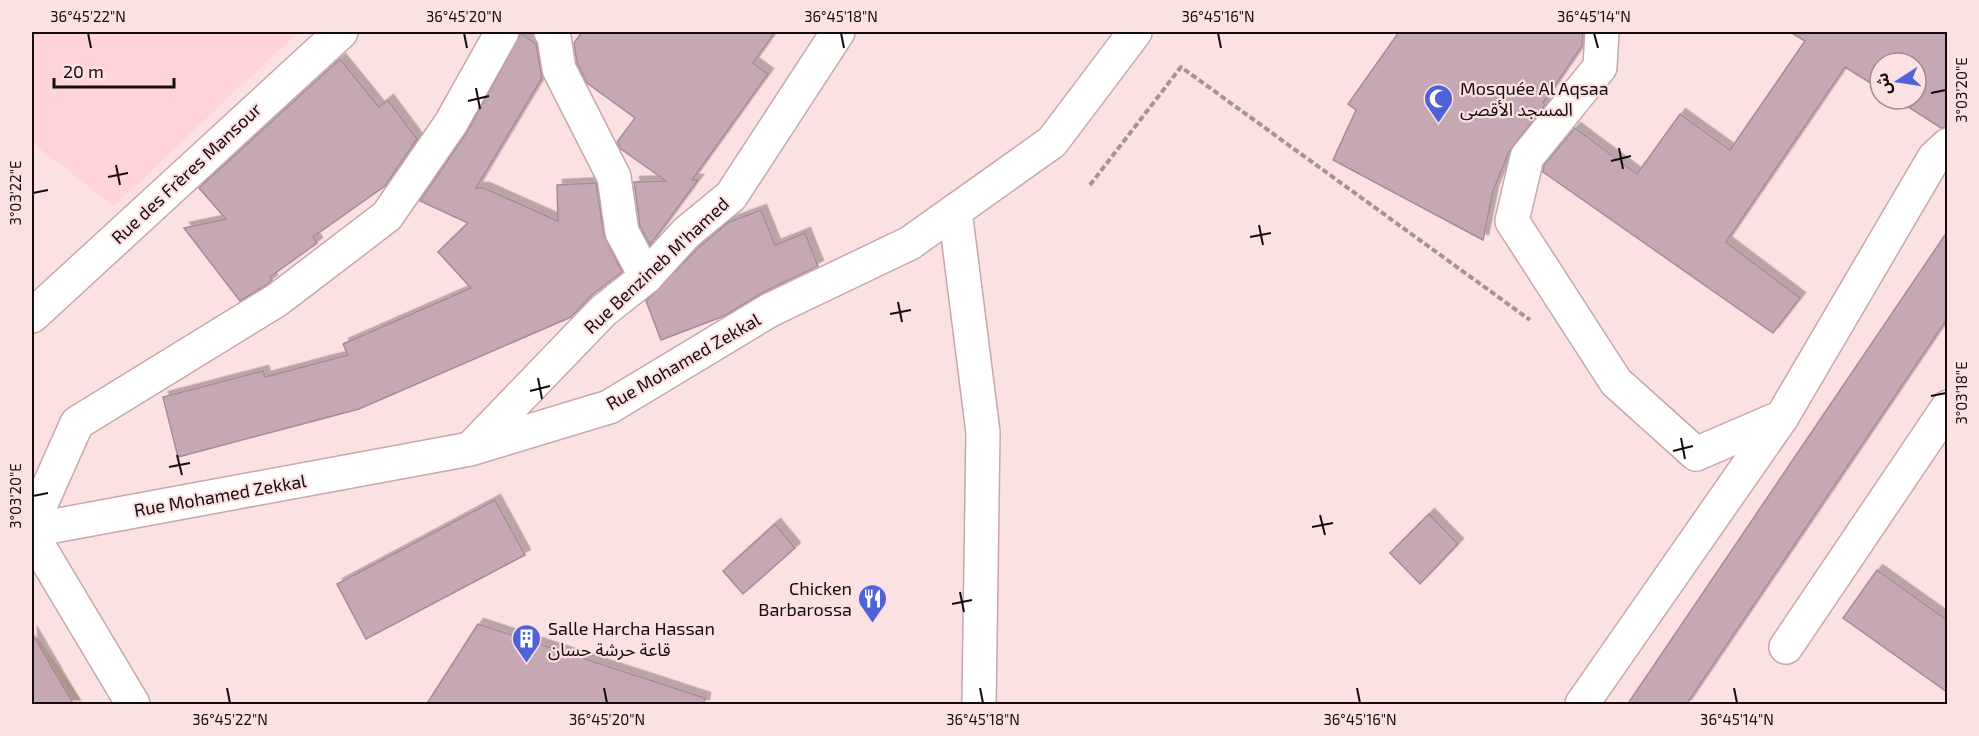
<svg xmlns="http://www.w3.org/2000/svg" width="1979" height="736" viewBox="0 0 1979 736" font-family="'Exo 2','Noto Sans Arabic',sans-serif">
<defs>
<filter id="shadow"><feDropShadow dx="5.5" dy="-5.5" stdDeviation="0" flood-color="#0004"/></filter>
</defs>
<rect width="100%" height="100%" fill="#fce1e3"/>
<path fill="#fed4d9" d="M32,32h266l-184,174 -82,-63z"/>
<path fill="#eccdbc" d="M32,630l53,74h-53z"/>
<g fill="#c5a8b4" stroke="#a78b97" stroke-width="1.5" filter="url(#shadow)">
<path d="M582,32h193l-22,31 15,11 -76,106h6l-48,65 -10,-19 -6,-44 32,-1 -45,-32 -4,-7 18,-24 -48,-35 -10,-20 -3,-20z"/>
<path d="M1399,32h184l-1,14 -39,57 2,2 -36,47 -16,39 -10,49 -150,-80 23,-50 -8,-6z"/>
<path d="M1790,32h157v95l-6,1 -45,-29h20v-36h-36v26l-35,-22 -119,175 74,56 -27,35 -230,-161 1,-7 31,-37 62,46 43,-60 50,36 75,-109z"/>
<path d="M521,33l15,11 6,34 -66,110h8l74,33 -1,-36 39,-2 8,52 18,37 -31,24 -20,21 -212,92 -181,48 -15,-60 100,-26 2,6 83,-22 -5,-11 128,-56 -33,-36 30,-29 -48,-22 47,-69z"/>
<path d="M340,59l39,48 9,-7 29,39 -32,47 -72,51 4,6 -47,34 2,3 -6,5 -26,16 -56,-73 42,-9 -27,-31z"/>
<path d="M761,210l14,35 30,-12 13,33 -56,27 -38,23 -63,24 -15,-39 53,-54 30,-25z"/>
<path d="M1947,232v87l-261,386h-59z"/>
<path d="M495,500l30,55 -159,84 -29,-55z"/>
<path d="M1429,514l29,30 -38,40 -30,-31z"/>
<path d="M775,524l20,24 -52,46 -20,-23z"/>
<path d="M1877,570l70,50v72l-104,-74z"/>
<path d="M478,624l227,74 -1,7h-278z"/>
<path d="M32,633l42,72h-42z"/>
</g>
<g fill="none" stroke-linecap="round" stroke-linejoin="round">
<defs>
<g id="minor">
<path d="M551,32l3,5 5,32 55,108 8,55 24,45"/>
<path d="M1602,32l-2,35 -73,90 -15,64 104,161 80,72 86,-37 152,-259 14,-13"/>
<path d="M955,211l28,221 -4,272"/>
<path d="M32,316l309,-284"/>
<path d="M471,448l132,-137 43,-34 40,-44 45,-37 107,-164"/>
<path d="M32,524l45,-101 200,-123 110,-84 64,-93 51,-91"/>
<path d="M32,530l438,-81 139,-42 161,-97 140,-67 142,-101 83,-110"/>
<path d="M32,535l101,169"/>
<path d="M1786,647l162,-240"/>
<path d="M1582,704l200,-287"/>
</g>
</defs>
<use href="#minor" stroke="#c7a7ab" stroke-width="36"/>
<path stroke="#a79294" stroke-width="4" stroke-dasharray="6 3" stroke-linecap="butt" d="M1090,185l91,-118 349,253"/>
<use href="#minor" stroke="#fff" stroke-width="33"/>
</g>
<path fill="none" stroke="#160c0d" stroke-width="2" d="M88,33l3,15M464,33l3,15M841,33l3,15M1218,33l3,15M1594,33l4,15M476,88l4,21M1931,93l15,-3M468,101l21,-5M1619,148l4,21M1611,161l20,-5M116,165l4,20M108,177l20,-4M33,193l15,-3M1259,225l4,20M1250,237l21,-4M898,302l4,20M890,314l21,-4M538,378l4,21M530,391l20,-5M1931,396l15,-3M1681,438l4,21M1673,451l20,-5M177,455l5,20M169,467l21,-4M33,496l15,-3M1320,515l5,20M1312,527l21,-4M960,592l4,20M952,604l20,-4M227,688l3,15M604,688l3,15M980,688l3,15M1357,688l3,15M1734,688l3,15"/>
<defs>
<symbol id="mosque-pin" viewBox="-11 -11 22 30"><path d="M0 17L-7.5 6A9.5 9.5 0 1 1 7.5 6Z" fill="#4f62d8" stroke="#fce1e3"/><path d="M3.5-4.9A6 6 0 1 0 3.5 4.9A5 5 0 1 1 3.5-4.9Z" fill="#fff"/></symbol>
<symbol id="restaurant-pin" viewBox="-11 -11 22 30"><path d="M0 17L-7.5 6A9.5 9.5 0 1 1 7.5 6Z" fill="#4f62d8" stroke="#fce1e3"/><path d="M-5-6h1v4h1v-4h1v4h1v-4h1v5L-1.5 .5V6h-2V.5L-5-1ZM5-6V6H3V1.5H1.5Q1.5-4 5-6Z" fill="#fff"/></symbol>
<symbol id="building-pin" viewBox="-11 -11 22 30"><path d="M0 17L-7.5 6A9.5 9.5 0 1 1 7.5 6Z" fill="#4f62d8" stroke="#fce1e3"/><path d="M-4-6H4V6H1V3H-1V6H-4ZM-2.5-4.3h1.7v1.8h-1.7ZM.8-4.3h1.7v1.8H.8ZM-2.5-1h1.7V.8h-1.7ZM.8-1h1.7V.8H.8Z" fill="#fff"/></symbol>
</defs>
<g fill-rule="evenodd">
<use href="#mosque-pin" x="1422" y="82" width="33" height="45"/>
<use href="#restaurant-pin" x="856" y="582" width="33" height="45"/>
<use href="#building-pin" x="510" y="622" width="33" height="45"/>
</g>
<g text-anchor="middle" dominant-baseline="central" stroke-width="4.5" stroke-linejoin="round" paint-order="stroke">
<g font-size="18" fill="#160c0d" stroke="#fce1e3" text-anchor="start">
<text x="1460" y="88">Mosquée Al Aqsaa<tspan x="1460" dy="21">المسجد الأقصى</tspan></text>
<text x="852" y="588" text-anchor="end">Chicken<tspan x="852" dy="21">Barbarossa</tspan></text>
<text x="548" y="628">Salle Harcha Hassan<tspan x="548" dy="21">قاعة حرشة حسان</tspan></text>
</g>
<g font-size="18" fill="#160c0d" stroke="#fce1e3">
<text transform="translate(186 173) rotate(-43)">Rue des Frères Mansour</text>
<text transform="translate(656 265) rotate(-43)">Rue Benzineb M'hamed</text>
<text transform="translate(683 361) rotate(-30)">Rue Mohamed Zekkal</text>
<text transform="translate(220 495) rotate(-10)">Rue Mohamed Zekkal</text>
</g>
</g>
<rect width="1979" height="736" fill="none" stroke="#fce1e3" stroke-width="66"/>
<g transform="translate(1898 81) rotate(258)"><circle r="28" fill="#fce1e3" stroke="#a08c8d" stroke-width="1.5"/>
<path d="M0-4.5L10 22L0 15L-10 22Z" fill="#4f62d8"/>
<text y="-9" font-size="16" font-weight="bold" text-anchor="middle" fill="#160c0d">ش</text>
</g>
<path d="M54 78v9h120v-9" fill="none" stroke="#160c0d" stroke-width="3"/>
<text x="63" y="78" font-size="18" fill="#160c0d" stroke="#fce1e3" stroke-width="4.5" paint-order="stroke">20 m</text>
<rect x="33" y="33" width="1913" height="670" fill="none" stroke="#160c0d" stroke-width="2"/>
<g font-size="15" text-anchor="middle" fill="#160c0d">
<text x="88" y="22">36°45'22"N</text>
<text x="464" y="22">36°45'20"N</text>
<text x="841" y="22">36°45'18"N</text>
<text x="1218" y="22">36°45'16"N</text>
<text x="1594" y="22">36°45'14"N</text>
<text transform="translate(1962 90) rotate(-90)" y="5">3°03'20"E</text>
<text transform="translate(16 193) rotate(-90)" y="5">3°03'22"E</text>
<text transform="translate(1962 393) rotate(-90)" y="5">3°03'18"E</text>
<text transform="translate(16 496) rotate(-90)" y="5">3°03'20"E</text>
<text x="230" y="725">36°45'22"N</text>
<text x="607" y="725">36°45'20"N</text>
<text x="983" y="725">36°45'18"N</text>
<text x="1360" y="725">36°45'16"N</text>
<text x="1737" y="725">36°45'14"N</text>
</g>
</svg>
